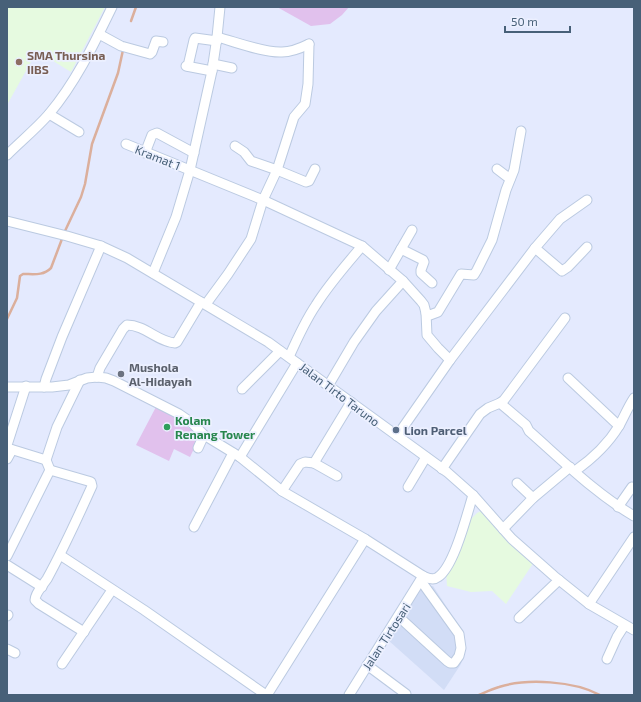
<svg xmlns="http://www.w3.org/2000/svg" width="641" height="702" viewBox="0 0 641 702" font-family="'Exo 2',sans-serif">
<rect width="100%" height="100%" fill="#e4eafe"/>
<path fill="#d2ddf6" d="M433,586l30,46 2,7v10l-4,15 -17,26 -56,-50 33,-51z"/>
<g fill="#e6fae0">
<path d="M7,7h98l-34,65 -34,-21 -30,54z"/>
<path d="M481,511l53,51 -28,42 -14,-13 -21,1 -24,-6 -1,-15 20,-47 11,-11z"/>
</g>
<g fill="#e1c1ed">
<path d="M277,7h72l-7,8 -12,9 -19,2z"/>
<path d="M157,405l43,31 -10,21 -16,-8 -5,12 -33,-16z"/>
</g>
<g fill="none" stroke-linecap="round" stroke-linejoin="round">
<g stroke="#dbaf9c" stroke-width="2.5">
<path d="M131,21l5,-14"/>
<path d="M7,319l10,-21 3,-22 3,-2c11,0 20,2 28,-6l14,-37 16,-34 4,-13 7,-40 26,-71 5,-23"/>
<path d="M479,695c7,-3 13,-6 20,-8 28,-9 75,-6 101,8"/>
</g>
<defs>
<g id="street">
<path d="M99,34l22,12 29,8 2,-2 4,-11 7,1"/>
<path d="M217,37c19,5 47,16 65,15 10,0 19,-4 27,-8"/>
<path d="M213,64l19,4"/>
<path d="M186,66l26,5"/>
<path d="M188,66l6,-26 1,-2 22,3"/>
<path d="M49,114l30,18"/>
<path d="M126,144l137,56 99,46 41,35 18,20 3,4 2,8 1,22 11,13 12,12"/>
<path d="M235,146l9,6 7,9 26,9 29,12 3,-1 6,-12"/>
<path d="M145,153l7,-18 5,-2 37,20"/>
<path d="M7,155c14,-14 30,-27 42,-41 27,-32 45,-70 63,-107"/>
<path d="M497,169l13,10"/>
<path d="M7,221l60,15 34,10 26,12 141,84 179,130 26,23 39,44 42,37 35,28 45,26"/>
<path d="M535,248l27,23 6,-4 19,-20"/>
<path d="M401,249l22,11 1,2 -3,8v3l11,10"/>
<path d="M389,270l23,-40"/>
<path d="M153,273l23,-56 14,-47 22,-99 5,-34 3,-30"/>
<path d="M206,304l22,-30 23,-35 12,-39 14,-30 17,-53 11,-13 3,-20 1,-40"/>
<path d="M426,313l4,2 8,-3 23,-38 13,1 3,-5 15,-30 14,-50 8,-20 7,-39"/>
<path d="M289,357c8,-18 16,-36 27,-52 13,-21 30,-40 46,-59"/>
<path d="M97,377l3,-9 23,-39 4,-4c18,0 31,17 48,18l2,-1 24,-40"/>
<path d="M568,378l51,48"/>
<path d="M328,386l26,-44 22,-31 27,-30"/>
<path d="M7,387h45l17,-2 18,-7 10,-1 9,1 8,3 65,33 13,9 12,12 36,22 42,34 83,48 58,37c5,2 10,5 15,1 16,-10 29,-63 35,-82"/>
<path d="M44,387l2,-8 16,-42 39,-91"/>
<path d="M242,389l38,-38"/>
<path d="M500,403l26,22 3,6c33,29 67,63 105,85"/>
<path d="M397,436l53,-76 85,-112 25,-29 27,-19"/>
<path d="M7,445l19,-59"/>
<path d="M7,448l39,12"/>
<path d="M198,448l6,-13"/>
<path d="M240,457l57,-94"/>
<path d="M7,459l5,-9"/>
<path d="M314,463l23,13"/>
<path d="M442,469l38,-55 8,-6 12,-5 4,-3 61,-82"/>
<path d="M50,470l38,11 3,1 1,4c-14,31 -28,62 -45,93 -4,6 -12,14 -12,21l4,4 45,28"/>
<path d="M575,471c17,-12 33,-27 44,-45 5,-9 9,-19 15,-28"/>
<path d="M517,483l16,15"/>
<path d="M408,487l18,-30"/>
<path d="M282,491l18,-27 5,-2 9,1 37,-61"/>
<path d="M618,507l14,-20"/>
<path d="M194,527l39,-74"/>
<path d="M503,529l30,-31 37,-31"/>
<path d="M60,555l84,55 122,85"/>
<path d="M7,556l43,-86 -4,-10 11,-33 23,-47"/>
<path d="M7,565l35,22"/>
<path d="M589,604l45,-67"/>
<path d="M7,616l1,-1"/>
<path d="M399,617l48,44 3,2h4l5,-7 2,-8 -2,-14 -38,-53"/>
<path d="M519,618l40,-38"/>
<path d="M7,649l8,4"/>
<path d="M607,659l10,-22 7,-11"/>
<path d="M62,664l50,-74"/>
<path d="M367,665l39,29"/>
<path d="M267,695l98,-156"/>
<path d="M349,695l74,-119"/>
</g>
</defs>
<use href="#street" stroke="#bbcae1" stroke-width="11"/>
<use href="#street" stroke="#fff" stroke-width="9"/>
</g>
<circle fill="#8d6e63" stroke="#ecf0ff" stroke-width="1.5" cx="19" cy="62" r="4"/>
<circle fill="#6b7280" stroke="#ecf0ff" stroke-width="1.5" cx="121" cy="374" r="4"/>
<circle fill="#2e9e5b" stroke="#ecf0ff" stroke-width="1.5" cx="167" cy="427" r="4"/>
<circle fill="#5c6f8a" stroke="#ecf0ff" stroke-width="1.5" cx="396" cy="430" r="4"/>
<g text-anchor="middle" dominant-baseline="central" stroke-width="3.5" stroke-linejoin="round" paint-order="stroke">
<g font-size="12" font-weight="bold" fill="#785e54" stroke="#ecf0ff" text-anchor="start">
<text x="27" y="55">SMA Thursina<tspan x="27" dy="14">IIBS</tspan></text>
</g>
<g font-size="12" fill="#476078" stroke="#ecf0ff">
<text transform="translate(158 157) rotate(22)">Kramat 1</text>
<text transform="translate(340 394) rotate(37)">Jalan Tirto Taruno</text>
<text transform="translate(386 636) rotate(-57)">Jalan Tirtosari</text>
</g>
<g font-size="12" font-weight="bold" fill="#5b616d" stroke="#ecf0ff" text-anchor="start">
<text x="129" y="367">Mushola<tspan x="129" dy="14">Al-Hidayah</tspan></text>
</g>
<g font-size="12" font-weight="bold" fill="#27864d" stroke="#ecf0ff" text-anchor="start">
<text x="175" y="420">Kolam<tspan x="175" dy="14">Renang Tower</tspan></text>
</g>
<g font-size="12" font-weight="bold" fill="#4e5e75" stroke="#ecf0ff" text-anchor="start">
<text x="404" y="430">Lion Parcel</text>
</g>
</g>
<rect width="641" height="702" fill="none" stroke="#476078" stroke-width="16"/>
<path d="M505 26v6h65v-6" fill="none" stroke="#476078" stroke-width="2"/>
<text x="511" y="26" font-size="12" fill="#476078" stroke="#ecf0ff" stroke-width="3" paint-order="stroke">50 m</text>
</svg>
